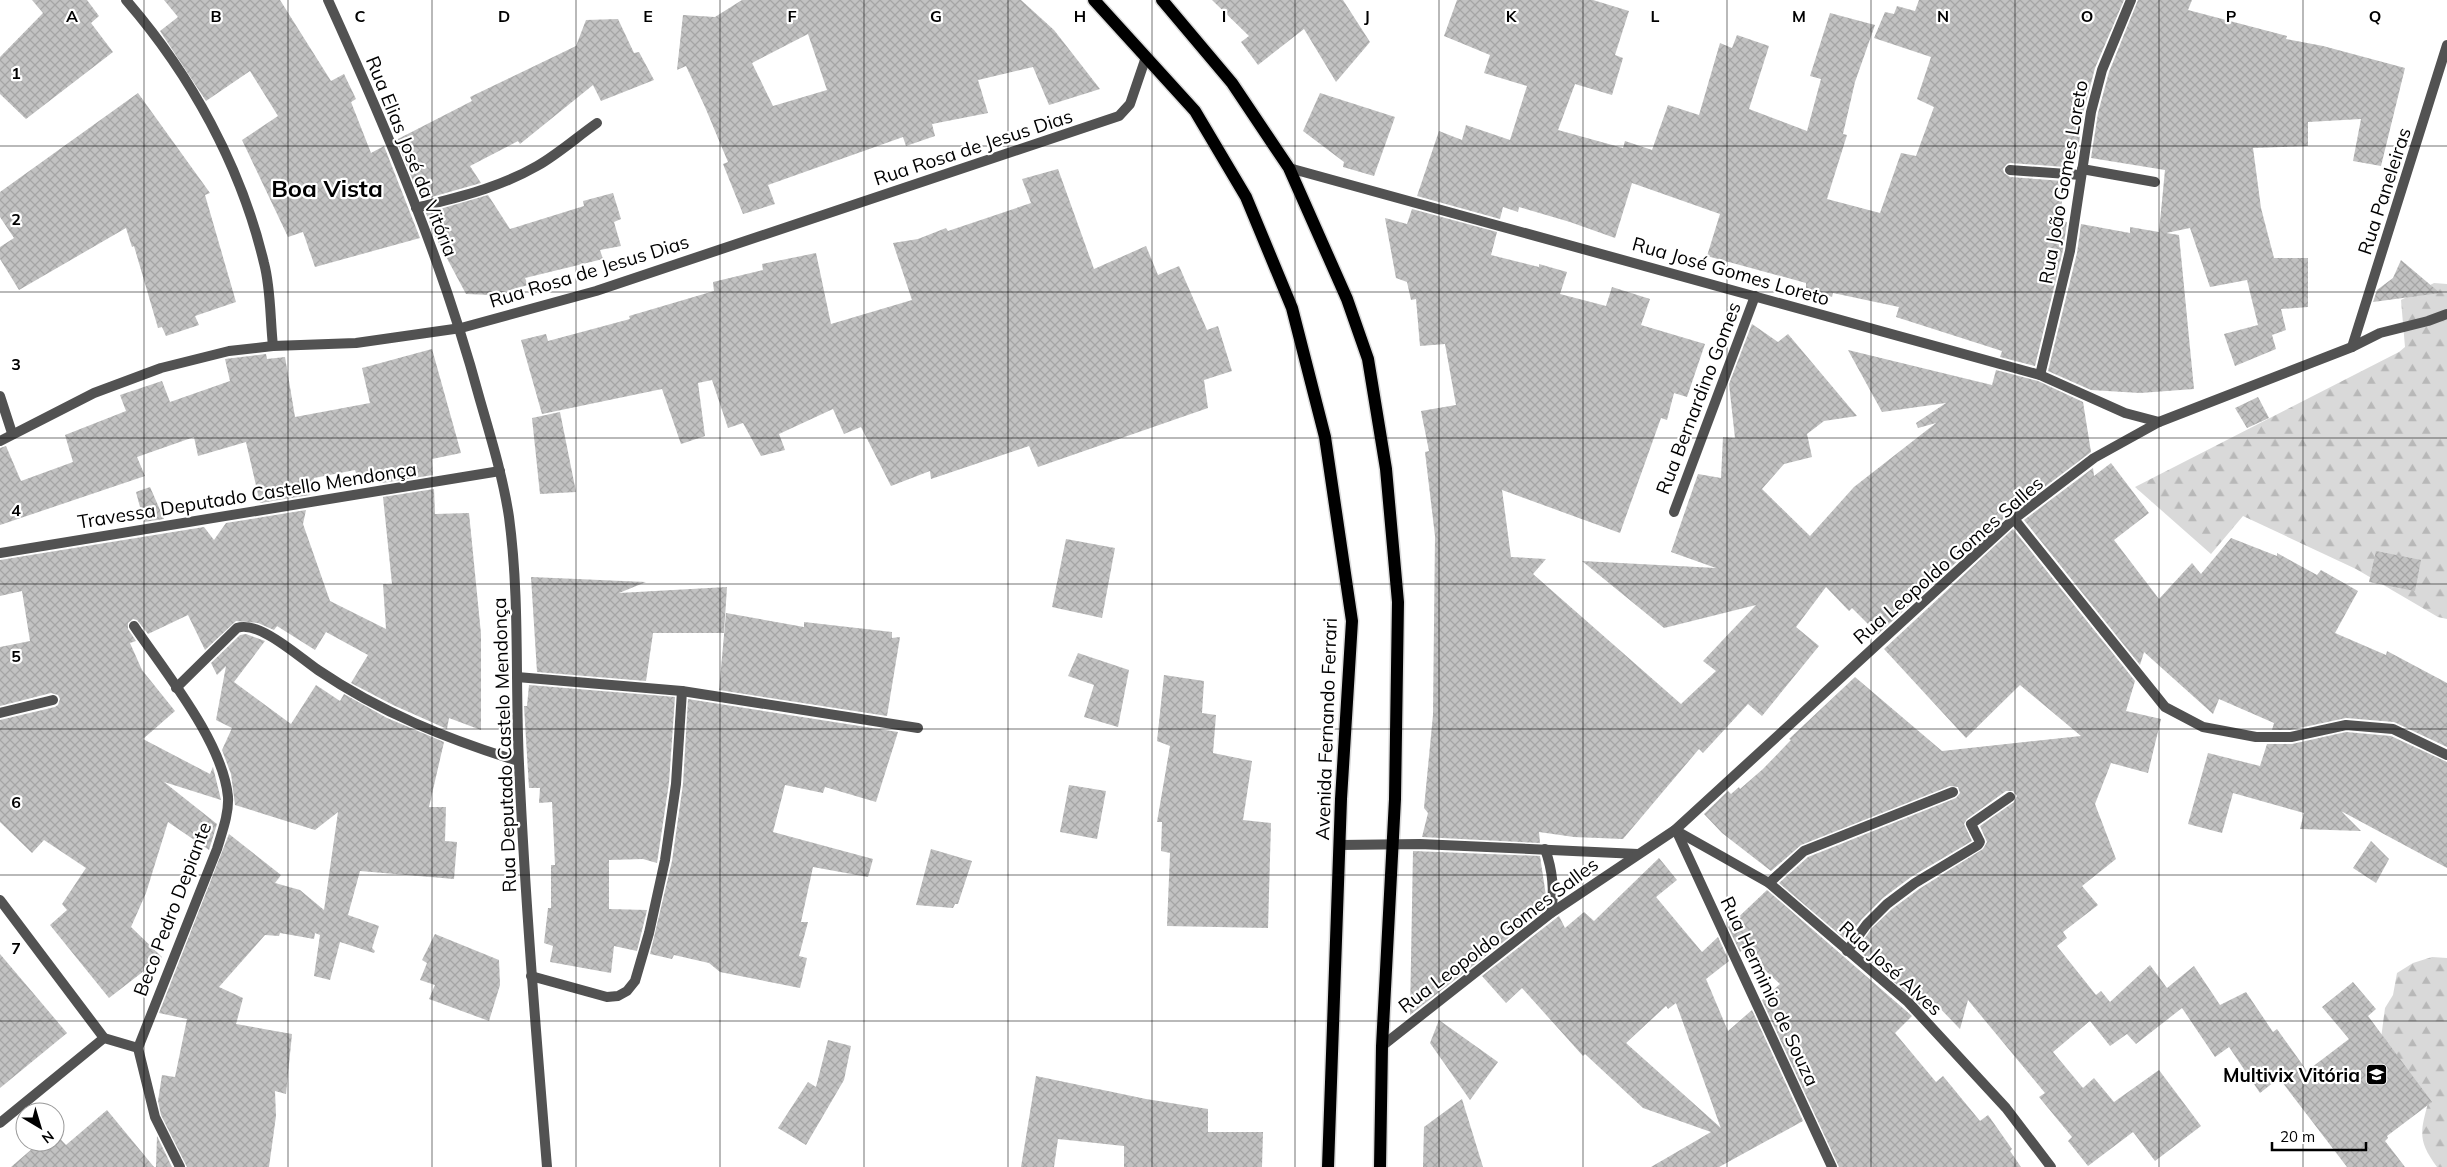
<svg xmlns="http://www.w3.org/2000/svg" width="2447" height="1167" viewBox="0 0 2447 1167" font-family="Mulish,sans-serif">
<defs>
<pattern id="forest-firs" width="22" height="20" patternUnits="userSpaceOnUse" patternTransform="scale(1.25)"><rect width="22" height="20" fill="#d9d9d9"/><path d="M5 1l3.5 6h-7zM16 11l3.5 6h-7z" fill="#b8b8b8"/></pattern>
<pattern id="building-cross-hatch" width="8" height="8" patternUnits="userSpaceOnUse" patternTransform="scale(1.25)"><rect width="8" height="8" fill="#c2c2c2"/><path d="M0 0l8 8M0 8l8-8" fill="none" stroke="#a5a5a5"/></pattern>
</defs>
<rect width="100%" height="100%" fill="#fff"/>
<g fill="url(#forest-firs)">
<path d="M2434,283l13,1v335l-9,-2 -82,-48 -113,-53 -32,38 -76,-67 264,-135 6,-5 -4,-47z"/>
<path d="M2432,957l15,1v209h-10c-19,-26 -17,-34 -9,-64l-49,-49 6,-46 8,-13 4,-22 16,-10z"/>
</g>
<g fill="url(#building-cross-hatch)" fill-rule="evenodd">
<path d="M32,0h55l12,16 -8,7 22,29 -87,67 -26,-25v-37l43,-44z"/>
<path d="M164,0h116l51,81 13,-7 12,25 -5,3 20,51 13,-7 36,92 -105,29 -12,-35 -15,5 -46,-97 36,-24 -28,-45 -44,30 -46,-70 18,-14z"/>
<path d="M742,0h279l33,30 46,59 -51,16 -16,-38 -55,13 10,33 -56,11 3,12 -29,10 -3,-9 -135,48 7,19 -32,10 -20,-50 5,-2 -23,-55 -19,-41 -9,4 6,-55 32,2zM808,34l19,56 -54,16 -21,-43z"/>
<path d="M1212,0h131l27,42 -34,40 -32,-53 -46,36 -17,-23 8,-6z"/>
<path d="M1457,0h136l36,11 -14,44 8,3 -11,37 -37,-11 -17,46 65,18 2,-7 27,9 16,-45 31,10 21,-72 12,5 5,-13 32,11 -20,63 58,22 14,-52 -11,-3 20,-63 45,12 -20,57 -12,52 4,1 -20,64 53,14 21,-60 15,3 18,-49 -17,-8 14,-42 -57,-19 11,-26 9,2 3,-8 18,5 4,-11h205l-29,68 -11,42 -7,46 -11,-1 -1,12 -55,-4 -3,1 -4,5 1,4 6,4 54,4 -4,40 7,1 -4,28 -28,116 -35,-9 2,-6 -106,-34 3,-10 -66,-14 -1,4 -26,-9v-5l-99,-27 13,-42 -88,-31 -17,55 -45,-16 -51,-15 -1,5 -15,-5 -3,12 -83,-23 22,-65 23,9 4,-15 44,15 17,-54 -43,-13 6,-18 -46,-19z"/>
<path d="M2138,0h54l-4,10 99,26 -1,3 37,7 82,22 -24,98 -28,-5 8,-42 -53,3v24l-55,2 8,60 13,50h34v49l-27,2 5,21 -14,5 4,14 -41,17 -11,-32 34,-9 -11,-45 -37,7 -20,-59 -24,5 13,2 15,154 -54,4 -49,-3 -43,-19 29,-118 4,-29 49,9v-6l29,5 6,-62 -74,-12 7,-45 11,-41z"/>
<path d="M618,19l16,34 5,-1 15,28 -53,21 -8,-16 -73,59 -2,-3 -48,25 11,17 -60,17 -25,-60 76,-39 -2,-4 106,-51 10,-26z"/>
<path d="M138,93l72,100 -5,2 31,107 -41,14 4,9 -33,11 -4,-9 -4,1 -24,-82 -2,1 -6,-19 -107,62 -19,-31v-12l14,-9 -14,-21v-25z"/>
<path d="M1320,93l75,24 -21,59 -31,-9 1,-5 -41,-31z"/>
<path d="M1058,169l36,100 52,-23 12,29 21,-9 28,64 11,-4 14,45 -28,9 4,28 -170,59 -9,-21 -98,33 -1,-8 -39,15 -30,-59 -17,7 -11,-25 -54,25 6,16 -24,6 -18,-33 -15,5 -16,-48 -14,3 7,53 -24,8 -19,-55 -120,25 -21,-74 25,-6 2,7 82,-22 -1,-3 85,-25 -1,-9 50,-12 -1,-6 54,-11 15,71 81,-24 -19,-57 25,-4 28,-11 2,3 83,-28 -9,-24z"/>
<path d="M613,193l8,26 -7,3 7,24 -21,4 3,9 -78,19 3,7 -36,10 -26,-1 -32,-60 -8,-21 62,-18 22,34 74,-23 -1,-5z"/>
<path d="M1412,209l85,23 -6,23 48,12v-3l28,8 -7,22 46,12 6,-19 38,12 -9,26 64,19 -18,53 -13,-4 -7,27 -6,-2 -41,115 -118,-43 9,67 35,2 -13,15 148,130 35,-33 -13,-10 53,-56 -92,23 -82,-67 134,7 -45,-16 27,-78 23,4 2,-41 12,1 -6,-54 23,-60 26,18 10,-8 69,82 -33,5 -17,13 5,23 -28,7 -22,25 48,47 44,-49 82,-64 -18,5 -2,-5 30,-20 -64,9 -34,-62 144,35 4,-15 42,11 45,21 8,50 -82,62 -131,120 -26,-26 -3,3 -23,-24 -30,40 23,19 -57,70 -14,-12 -45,49 -4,-4 -76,90 -49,-2 -35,-5 1,11 -118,-6 6,-24 -4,-5 9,-93 2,-179 -10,-84 4,-1 -8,-40 35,-6 -11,-61 -25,2 -4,-47 -5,1 -4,-18 -11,-4 -11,-60 22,6z"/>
<path d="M2401,260l39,33 -67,9 4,-12 16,-12z"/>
<path d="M432,349l29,104 -29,6 1,16 -51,8 -1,-8 -23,4 -3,-9 -41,8 -4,17 -50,8 -14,-61 -48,14 -4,-19 -57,20 8,19 -145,49v-77l6,-2 15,35 52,-19 -8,-27 61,-24 -6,-16 42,-14 8,21 60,-21 -5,-22 41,-5 1,5 18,-2 10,60 75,-14 -8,-35z"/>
<path d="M2258,397l11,21 -22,10 -12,-20z"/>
<path d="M560,412l16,80 -36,2 -8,-76z"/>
<path d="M2111,463l38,50 -35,27 45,59 33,-36 9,11 30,-36 46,18v-3l40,22 4,-5 37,21 -23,42 51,22 1,-4 60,32v64l-53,-25 -48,-4 -56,12h-18l2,-7 -55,-24 -6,15 -69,-62 -4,13 -116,-145 69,-52 1,8z"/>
<path d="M150,487l14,32 -20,3 -8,-30z"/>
<path d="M434,489l1,25 34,-1 12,121v96l-32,-12 -2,11 -54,-24 -42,-22 17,-28 -42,-23 -11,18 -38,-24 -3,4 -16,-7 -22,-2 -31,29 -17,-35 -40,19 -11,-14 -4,-1 -5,4v6l8,12 -6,2 12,27 33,41 -32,28 67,35 3,-7 8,33 -57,-18 53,42 -8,26 -41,-28 -22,71 -15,34 31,30 -53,41 -59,-73 17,-15 -5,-6 24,-36 -42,-28 -12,13 -32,-31v-102l55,-13 3,-2 2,-6 -2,-4 -7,-2 -51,13v-59l30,-6 -8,-50 -22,5v-36l204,-33 10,13 12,-17 80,-13 -3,14 27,77 56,28 -3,-45h9l-9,-87z"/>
<path d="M2013,529l122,152 -9,30 35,8 -13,54 -37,-10 -16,41 21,55 -34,27 16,19 -35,27 4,6 -10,8 39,49 5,-4 9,11 40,-37 17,23 27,-22 26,39 26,-13 27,40 4,-3 30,42 42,-32 -27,-32 31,-25 23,27 -8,7 64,86 -45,34 1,2 -3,3 20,26h-58l-68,-89 -19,15 -31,-46 -14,10 -33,-49 -46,36 -9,-10 -17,12 -20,-25 -37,31 30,36 11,-10 20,24 45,-32 42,56 -46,35 -22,-29 -45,34 -20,-25 4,-4 -33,-40 6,-4 -77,-93 -8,29 -30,-31 -8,9 -65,-58 15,-21 20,-19 27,-20 64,-40 4,-7 -7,-16 34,-24 3,-6 -4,-5h-7l-39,28 -3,5 8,17 -61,36 -28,21 -21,21 -16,21 -67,-57 29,-26 148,-59 4,-5 -2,-6 -8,-1 -149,59 -30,26 -49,-38 -18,-19 24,-23 3,3 8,-7 1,2 23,-20 28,-29 -2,-1 66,-62 87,74 139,-15 -61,-51 -54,53 -82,-89z"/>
<path d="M1066,539l49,9 -13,70 -50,-11z"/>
<path d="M2376,551l45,9 -6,31 -46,-9z"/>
<path d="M531,577l115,5 -27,11 108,-6 -3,46h-71l-7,48 -109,-9z"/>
<path d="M726,613l78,14v-5l88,10v6l8,-1 -13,79 -168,-26z"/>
<path d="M246,634l19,7 -31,41 57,42 25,-39 24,16 4,-7 43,24 57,24 -15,65h17l-1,34 12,1 -3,37 -94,-8 -12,44 31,11 -7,22 3,3 -1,2 -34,-11 -10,38 -16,-4 6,-41 -5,-2 -1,6 -34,-6 -1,3 -14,-1 -46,52 24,11 -7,26 56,10 -6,60 -11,-3 1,25 -7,51h-82l-26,-52 -3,-14 4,-26 13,2 12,-58 -28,-6 70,-179 52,41 -6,8 25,7 24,20 14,-98 -23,18 -80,-25 -4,-31 -9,-24 10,-22 -16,-8 10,-54 -9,9 -6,-12 29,-28z"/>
<path d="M1078,653l51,17 -11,57 -34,-10 10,-32 -26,-9z"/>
<path d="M1164,675l40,6 -2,32 14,2 -3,38 39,8 -9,59 28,3 -3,105 -101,-2 3,-73 -9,-2 1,-29h-5l13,-76 -13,-5z"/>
<path d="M529,685l146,12 -6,86 -12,80 -14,-4 -34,1v49l38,1 -10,41 -23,-5 -3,27 -61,-11 3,-16 -9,-3 4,-35h3v-43h4l-3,-63 -13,1 1,-15h-11l-5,-82h3z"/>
<path d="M688,699l210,33 -22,70 -51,-15 -2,6 -38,-8 -12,47 100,27 -5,18 -55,-10 -12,55h7l-9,34 8,2 -7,30 -80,-16 -11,-9 -35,-8 -2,4 -22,-5 22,-93 11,-77z"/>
<path d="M2346,732l45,4 56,26v106l-106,-57 20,20 -61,-2 4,-16 -71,-20 -11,40 -34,-9 20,-71 52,13 7,-22h25z"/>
<path d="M1069,785l37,6 -9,48 -37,-7z"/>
<path d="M2371,841l18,18 -13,24 -23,-15z"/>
<path d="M931,849l41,12 -14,43h-3l-2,4 -37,-3z"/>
<path d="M1413,851l127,5 6,40 -1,13 -135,106z"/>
<path d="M1659,858l18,22 -21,17 46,55 16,-15 11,24 -23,18 22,52 24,-21 51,111 -84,46h-68l60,-35 -68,-24 -58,-54 -2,2 -61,-68 -16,15 -24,-27 77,-60 6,12 19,-16 10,9zM1676,1003l44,123 1,2 -95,-85 40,-37 2,3z"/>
<path d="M1767,890l145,126 -17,17 41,49 7,-6 37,45 8,-6 24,34 -2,2 11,16h-182l-77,-167 18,-16 -37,-34 -3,2 -12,-25z"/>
<path d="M435,934l64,26 1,25 -11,36 -60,-22 6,-14 -15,-5 7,-17 -5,-3z"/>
<path d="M0,954l67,79 -67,55z"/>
<path d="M1439,1020l59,42 -28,38 -40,-57z"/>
<path d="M828,1040l23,6 -7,34 -38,65 -28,-17 30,-46 8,5z"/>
<path d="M1036,1076l110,23 62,10v23h55l-1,35h-138v-21l-66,-7 -4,28h-33z"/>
<path d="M1462,1099l21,68h-60l1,-40z"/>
<path d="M107,1110l47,57h-143l29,-25h15v-9l11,12z"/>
<path d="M157,1136l15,31h-16z"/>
</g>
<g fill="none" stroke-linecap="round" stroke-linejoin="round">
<defs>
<g id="primary">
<path d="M1094,0l101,111 51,86 46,111 33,129 27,184 -11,178 -13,368"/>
<path d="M1162,0l70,83 57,85 58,131 21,60 18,110 12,133 -3,197 -13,247 -2,121"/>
</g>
</defs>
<use href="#primary" stroke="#dbdbdb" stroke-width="15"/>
<g stroke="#525252" stroke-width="10">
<path d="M2082,169l73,13"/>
<path d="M2010,170l71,5"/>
<path d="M416,208c42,-11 83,-20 121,-42 21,-12 40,-29 60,-43"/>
<path d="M0,553l500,-82"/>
<path d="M134,626c31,46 89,116 94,171 1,17 -6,35 -11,52l-79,199"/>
<path d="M517,677l165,14 236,37"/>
<path d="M176,688l61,-60c22,-8 62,29 81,42 62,42 129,69 200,91"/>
<path d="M0,713l53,-13"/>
<path d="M1769,883l35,-32 149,-59"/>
<path d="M1847,951l20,-27 20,-20 28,-21 63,-38 2,-3 -9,-18 39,-27"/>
<path d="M531,976l76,21 11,-1 9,-5 8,-10 14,-48 16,-73 11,-76 6,-93"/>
</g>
<g stroke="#525252" stroke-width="10">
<path d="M126,0c65,75 115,166 138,263 7,26 6,56 9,83"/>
<path d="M328,0c59,130 115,262 152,400 11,38 23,77 29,117 11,82 6,164 10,247 6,134 17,269 28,403"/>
<path d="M1289,168l751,207 85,38 34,9"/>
<path d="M2352,347l95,-302"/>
<path d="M2040,375l30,-124 21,-139 11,-42 29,-70"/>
<path d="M0,396l12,37"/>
<path d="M0,441l94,-48 67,-25 68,-17 44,-5 83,-3 105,-15 135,-37 523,-175 11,-12 16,-47"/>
<path d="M1674,512l81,-216"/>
<path d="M2014,519l151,188 38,20 53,10h35l55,-12 47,4 54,26"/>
<path d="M1675,830l94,53 139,119 98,106 45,59"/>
<path d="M1676,830l156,337"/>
<path d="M1340,845l80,-1 218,10"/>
<path d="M1545,849c8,22 10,41 6,64"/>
<path d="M0,900l104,138 34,10 17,69 25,50"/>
<path d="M1382,1046l169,-133 124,-83 339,-311 80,-61 65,-36 193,-75 28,-14 48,-12 19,-7"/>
<path d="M0,1123l104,-85"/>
</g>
<use href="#primary" stroke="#000" stroke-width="12"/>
</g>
<path fill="none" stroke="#000" stroke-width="1" stroke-opacity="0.55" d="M144,0v1167M288,0v1167M432,0v1167M576,0v1167M720,0v1167M864,0v1167M1008,0v1167M1152,0v1167M1295,0v1167M1439,0v1167M1583,0v1167M1727,0v1167M1871,0v1167M2015,0v1167M2159,0v1167M2303,0v1167M0,146h2447M0,292h2447M0,438h2447M0,584h2447M0,729h2447M0,875h2447M0,1021h2447"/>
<defs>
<symbol id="university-square" viewBox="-11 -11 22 22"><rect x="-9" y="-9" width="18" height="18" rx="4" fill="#000" stroke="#fff"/><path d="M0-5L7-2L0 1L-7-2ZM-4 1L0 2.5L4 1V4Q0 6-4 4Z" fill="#fff"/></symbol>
</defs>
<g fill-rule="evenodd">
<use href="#university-square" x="2364" y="1062" width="25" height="25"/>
</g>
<g text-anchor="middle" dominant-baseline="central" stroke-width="4.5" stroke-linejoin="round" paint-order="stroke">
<g font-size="19" fill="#000" stroke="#fff">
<text transform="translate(973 147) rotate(-18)">Rua Rosa de Jesus Dias</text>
<text transform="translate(412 156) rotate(68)">Rua Elias José da Vitória</text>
<text transform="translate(2063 182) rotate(-80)">Rua João Gomes Loreto</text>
<text transform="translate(2384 191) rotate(-72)">Rua Paneleiras</text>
<text transform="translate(589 271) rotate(-17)">Rua Rosa de Jesus Dias</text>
<text transform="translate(1731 271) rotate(16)">Rua José Gomes Loreto</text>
<text transform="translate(1698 398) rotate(-69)">Rua Bernardino Gomes</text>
<text transform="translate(247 495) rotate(-9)">Travessa Deputado Castello Mendonça</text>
<text transform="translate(1948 560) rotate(-41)">Rua Leopoldo Gomes Salles</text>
<text transform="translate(1326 729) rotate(-88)">Avenida Fernando Ferrari</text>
<text transform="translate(504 745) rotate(-92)">Rua Deputado Castelo Mendonça</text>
<text transform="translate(172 909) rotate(-69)">Beco Pedro Depiante</text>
<text transform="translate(1498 935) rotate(-37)">Rua Leopoldo Gomes Salles</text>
<text transform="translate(1891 968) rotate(42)">Rua José Alves</text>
<text transform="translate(1770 991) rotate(65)">Rua Herminio de Souza</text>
</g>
<g font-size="19" font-weight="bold" fill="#000" stroke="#fff" text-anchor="end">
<text x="2360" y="1075">Multivix Vitória</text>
</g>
<g font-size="24" font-weight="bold" fill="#000" stroke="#fff">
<text x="327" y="188">Boa Vista</text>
</g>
</g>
<g font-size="16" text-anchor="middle" font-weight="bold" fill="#000" stroke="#fff" stroke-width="4.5" stroke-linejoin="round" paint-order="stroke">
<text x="72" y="22">A</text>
<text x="216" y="22">B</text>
<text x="360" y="22">C</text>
<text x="504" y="22">D</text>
<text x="648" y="22">E</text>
<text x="792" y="22">F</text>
<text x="936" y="22">G</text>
<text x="1080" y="22">H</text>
<text x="1224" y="22">I</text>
<text x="1367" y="22">J</text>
<text x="1511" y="22">K</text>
<text x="1655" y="22">L</text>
<text x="1799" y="22">M</text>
<text x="1943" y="22">N</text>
<text x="2087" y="22">O</text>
<text x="2231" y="22">P</text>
<text x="2375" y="22">Q</text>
<text x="16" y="79">1</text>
<text x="16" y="225">2</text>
<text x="16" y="370">3</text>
<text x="16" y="516">4</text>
<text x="16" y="662">5</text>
<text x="16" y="808">6</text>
<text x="16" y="954">7</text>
</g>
<g transform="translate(40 1127) rotate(142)"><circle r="24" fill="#ffffff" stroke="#999999"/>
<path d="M0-4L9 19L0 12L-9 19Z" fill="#000000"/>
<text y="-8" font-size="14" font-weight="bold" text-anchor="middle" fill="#000000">N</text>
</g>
<path d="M2272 1142v8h94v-8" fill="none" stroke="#000000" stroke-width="2.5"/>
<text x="2280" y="1142" font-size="15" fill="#000000" stroke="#ffffff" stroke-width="4" paint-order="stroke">20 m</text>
</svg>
